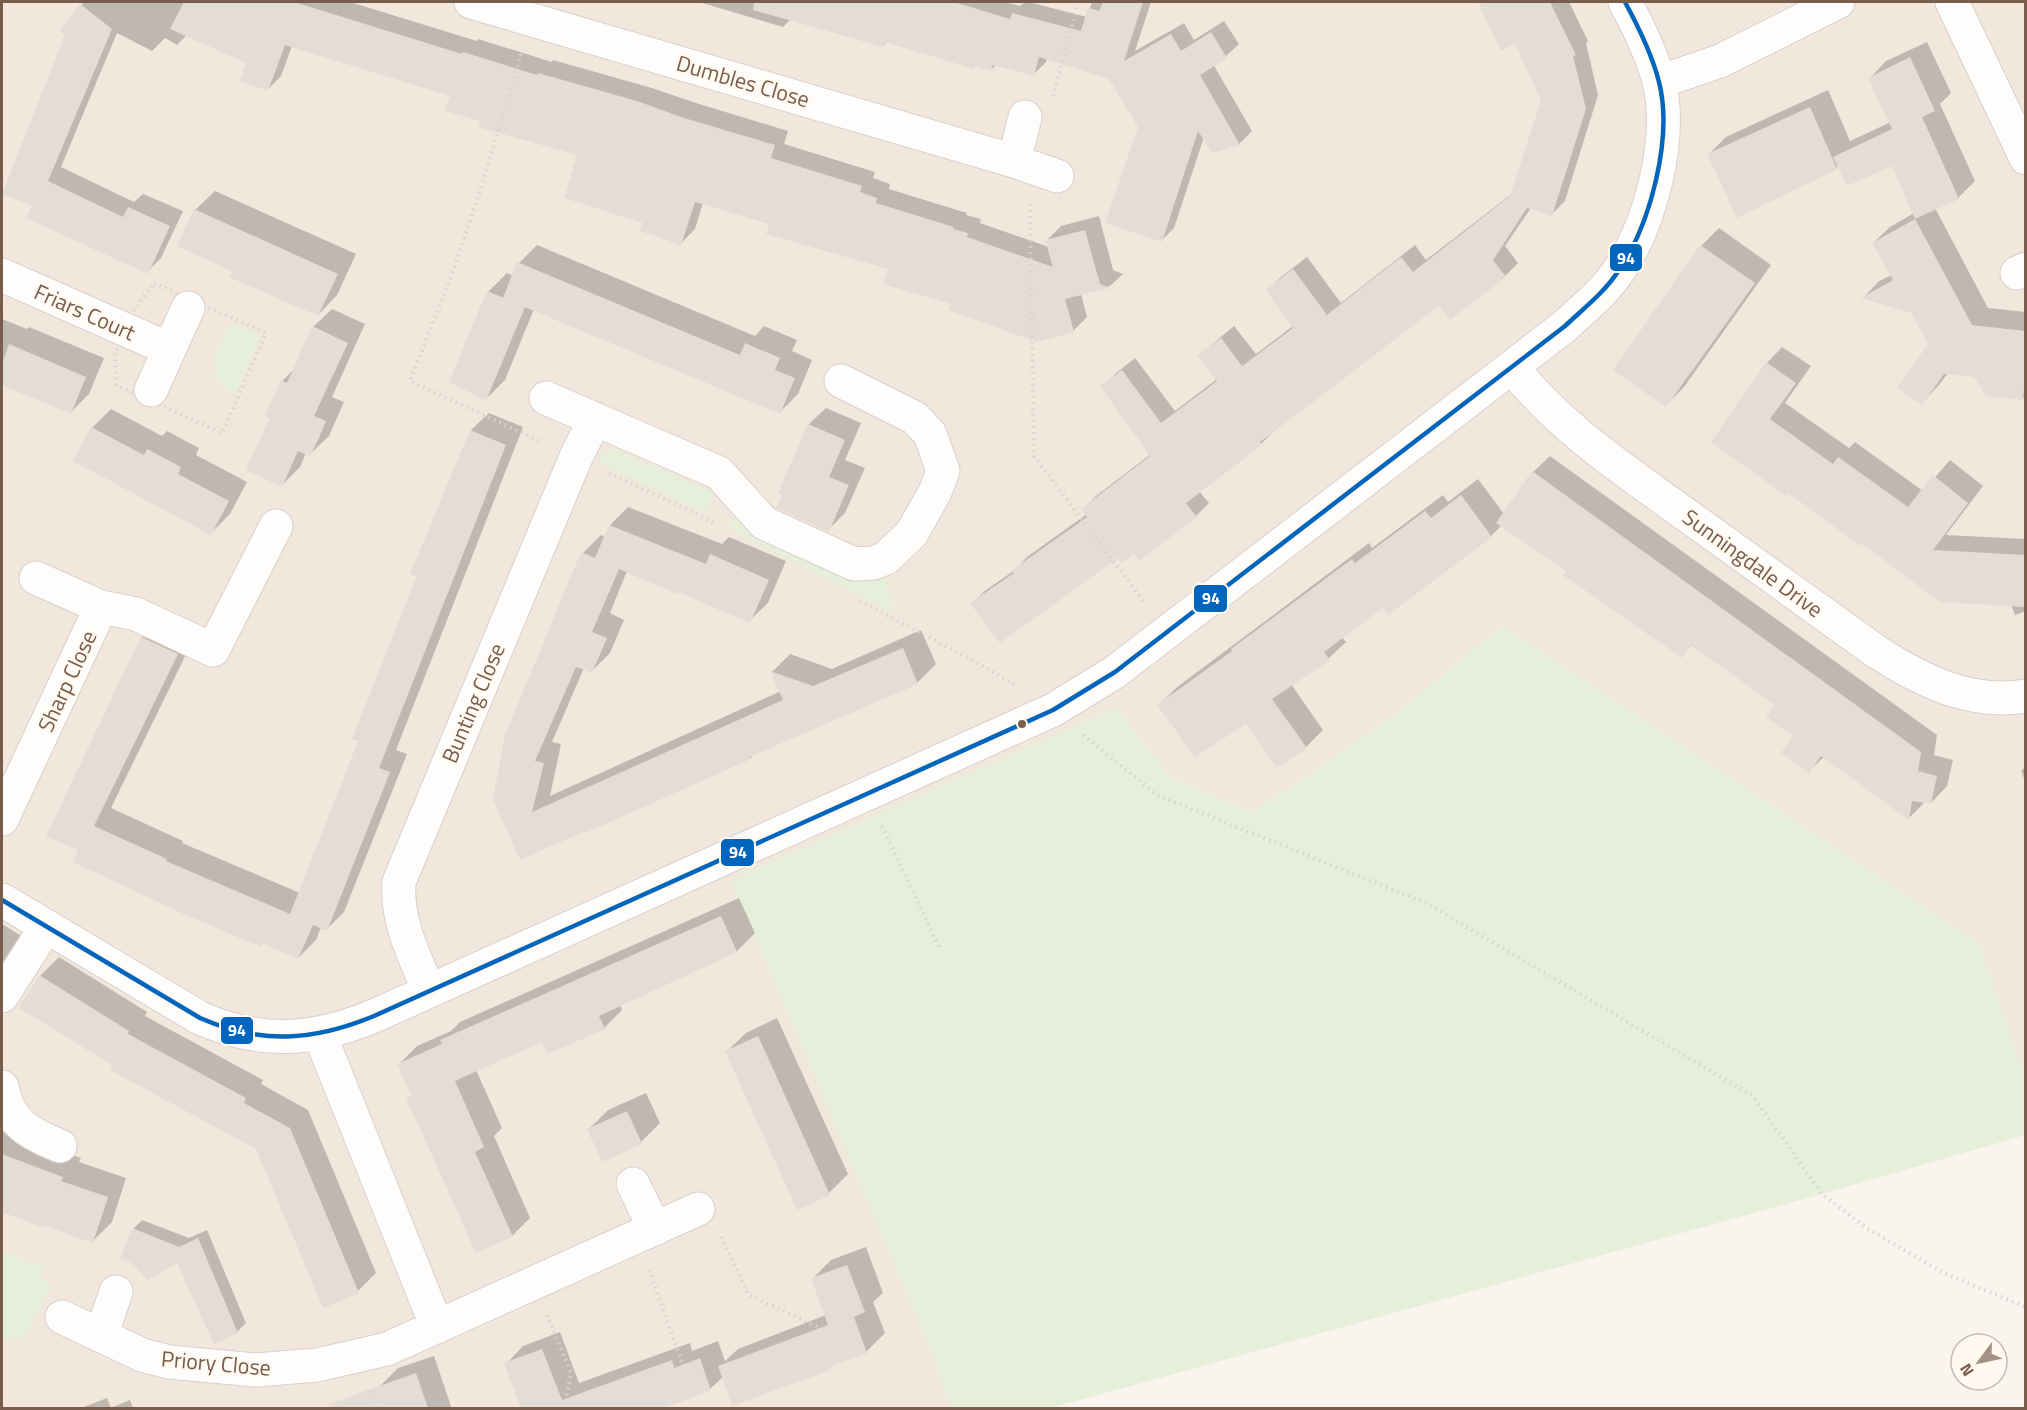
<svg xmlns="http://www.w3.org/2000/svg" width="2027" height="1410" viewBox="0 0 2027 1410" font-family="'Titillium Web',sans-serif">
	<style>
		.residential { fill: #f1e7dc }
		.green { fill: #e5efd9 }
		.shadow { fill: #0003 }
		.building { fill: #e5ddd5 }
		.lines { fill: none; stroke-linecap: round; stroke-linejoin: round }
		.minor-casing { stroke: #d8d1cc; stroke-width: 35 }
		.path { stroke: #dbd3cf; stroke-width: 4; stroke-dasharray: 1.5 4.5; stroke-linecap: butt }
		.minor { stroke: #fefdfc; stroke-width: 33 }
		.bus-1-casing { stroke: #fff9f0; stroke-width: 9 }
		.bus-1 { stroke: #0065bd; stroke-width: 4.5 }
		.bus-dot { fill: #785c4c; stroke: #fff9f0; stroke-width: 2 }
		.labels { text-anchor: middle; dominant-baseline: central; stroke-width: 4.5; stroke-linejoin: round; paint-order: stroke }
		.street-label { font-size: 22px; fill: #785c4c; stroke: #fff9f0 }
		.line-badge { stroke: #fff9f0; stroke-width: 2 }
		.badge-label { font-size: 16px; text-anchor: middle; font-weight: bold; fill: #fff }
	</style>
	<rect width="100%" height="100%" fill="#f9f4ee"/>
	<!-- residential -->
	<path class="residential" d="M2 2H2025V1081L1979 944 1502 626 1398 712 1305 778 1251 812 1171 778 1116 708 935 1360 951 1408H2Z"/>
	<!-- green -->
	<path class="green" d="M231 322 260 335 236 394C231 390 224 387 220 382 206 365 224 338 231 322Z
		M612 450 621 452 714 492 706 513 598 463 601 455Z
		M737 510 884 574 892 598V612L729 528Z
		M1502 626 1979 944 2025 1081V1135L1822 1194 1051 1408H951L935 1360 731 880 1116 708 1171 778 1251 812 1305 778 1398 712Z
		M2 1251 45 1267 40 1278 52 1285 23 1339 2 1338Z"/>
	<!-- shadow -->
	<path class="shadow" d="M84 2H350L477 41 478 39 552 62 553 60 652 88 696 103 788 131 784 144 875 172 873 178 890 184 889 189 967 213 966 215 981 219 980 223 1049 247 1047 240 1061 226 1099 216 1113 270 1123 274 1110 286 1081 294 1087 317 1073 331 953 303 889 268 771 223 703 203 695 229 681 243 645 222 579 154 481 120 451 95 292 46 281 76 267 90 248 63 187 35 177 45 165 38 152 51 117 33 61 167 134 202 143 194 183 211 161 258 147 272 34 205 67 34 62 30Z
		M699 2H1005L1020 6 1025 2H1028L1087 17 1092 2H1151L1135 51 1184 23 1194 40 1224 21 1239 44 1226 56 1213 64 1252 131 1239 144 1213 151 1204 137 1174 228 1162 240 1139 127 1110 77 1047 57 1046 62 1033 75 996 65 991 70 976 65 974 67 887 41 883 46 791 19 783 27Z
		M1480 2H1569L1588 41 1586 43 1598 95 1565 201 1552 214 1531 208 1505 246 1518 263 1505 276 1450 318 1439 304 1274 431 1261 444 1199 491 1209 503 1196 516 1134 551 972 603 986 590 1015 570 1027 557 1087 514 1083 509 1096 496 1151 454 1102 387 1115 374 1135 358 1175 411 1217 379 1199 355 1234 326 1256 354 1293 326 1268 290 1281 277 1307 257 1341 303 1415 245 1426 260 1513 193 1543 99 1516 42 1501 49Z
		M1927 42 1951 93 1940 104 1975 181 1958 198 1935 208 1988 308 2026 312V398L1987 395 1975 376 1948 373 1938 386 1922 403 1930 344 1912 311 1864 297 1879 281 1892 275 1873 243 1890 227 1914 213 1892 164 1839 165 1836 168 1708 155 1726 137 1828 90 1850 141 1891 122 1870 78 1886 61Z
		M215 191 356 254 337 295 318 315 234 270 195 210Z
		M1719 228 1771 265 1684 387 1666 405 1616 369 1701 246Z
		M537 245 755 336 764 326 797 340 792 351 812 360 798 394 780 412 534 309 505 380 486 399 488 292 507 273 513 276 519 263Z
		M332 309 365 324 332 397 344 402 329 436 310 454 306 453 300 467 282 485 272 417 282 381 294 369 313 327Z
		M2 319 27 329 29 327 104 358 89 394 71 412 2 383Z
		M1782 347 1811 366 1785 403 1849 448 1855 442 1923 491 1950 460 1983 486 1946 535 2026 539V611L2015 615 2011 605 1863 542 1713 442 1767 363Z
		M826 408 861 423 845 460 865 468 845 513 828 530 809 424Z
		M111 409 162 436 167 431 199 448 196 455 247 482 230 514 211 533 92 428Z
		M489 413 523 427 396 750 407 754 344 912 326 930 321 927 316 940 298 958 264 942 260 945 75 861 142 638 160 620 195 636 111 808 183 841 182 843 300 893 360 741 419 576 412 573 471 430Z
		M1550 456 1937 735 1934 755 1953 760 1947 786 1931 803 1925 802 1909 818 1824 757 1809 771 1795 735 1777 705 1693 644 1681 656 1568 571 1502 525 1491 536 1383 606 1342 637 1346 642 1329 658 1291 684 1323 730 1306 747 1277 766 1246 722 1159 705 1176 688 1369 543 1372 548 1443 495 1448 502 1478 479 1504 514 1533 472Z
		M628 507 722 544 729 537 786 561 768 603 749 621 678 591 627 571 610 613 624 620 610 653 591 672 584 668 552 742 561 744 550 796 781 691 772 672 790 654 832 669 921 630 936 664 918 682 755 753 750 758 584 832 494 799 583 553 601 535 605 537 610 525Z
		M2026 766V783L2021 771Z
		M739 898 755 933 737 951 620 1004 622 1010 604 1028 543 1040 476 1070 502 1128 494 1136 530 1218 512 1236 408 1098 412 1094 399 1064 417 1046 451 1031 460 1022Z
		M2 924 23 937 2 969Z
		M59 957 147 1012 145 1016 263 1080 261 1084 308 1110 376 1273 358 1291 257 1148 20 1006 40 976Z
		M777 1018 848 1174 829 1193 726 1052 746 1033Z
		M646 1093 660 1123 641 1142 589 1129 608 1110Z
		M6 1130 81 1158 79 1162 126 1178 112 1222 93 1241 45 1225 44 1226 2 1211V1134Z
		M142 1220 189 1238 207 1230 246 1323 237 1332 177 1261 133 1229Z
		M866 1247 883 1293 873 1302 885 1333 867 1351 834 1364 829 1368 723 1377 710 1389 659 1408H523L506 1364 523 1346 560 1332 579 1383 690 1343 692 1351 718 1341 725 1361 738 1349 826 1315 812 1279 831 1260Z
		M434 1356 451 1406 449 1408H387L379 1387 398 1368Z
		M107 1398 111 1408 130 1400 133 1408H81Z"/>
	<!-- building -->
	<path class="building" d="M184 2H294L462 54 463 52 537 75 538 73 637 101 681 117 775 145 771 158 862 186 860 192 877 198 876 203 954 227 953 229 968 233 967 237 1053 267 1045 240 1085 230 1100 284 1110 288 1065 299 1074 332 1036 342 949 310 951 304 883 284 888 269 766 234 769 224 695 202 681 245 640 231 643 223 564 198 577 155 478 127 480 121 445 111 450 96 285 45 268 91 240 81 246 63 170 29Z
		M754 2H954L1010 19 1012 13 1081 31 1088 8 1099 11 1103 2H1143L1124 61 1171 34 1181 51 1211 32 1227 58 1200 75 1240 145 1212 153 1198 131 1162 242 1105 223 1138 127 1109 79 1039 57 1034 76 993 65 991 71 975 66 974 69 885 42 883 47 753 10Z
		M1478 2H1550L1576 55 1573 56 1586 109 1552 216 1527 208 1493 260 1506 277 1450 320 1439 306 1260 442 1262 445 1186 503 1197 517 1139 561 1134 553 1122 563 1118 558 1000 643 970 603 1014 573 1012 570 1087 517 1081 509 1150 456 1100 386 1122 370 1161 423 1217 381 1197 355 1221 338 1242 366 1293 328 1266 290 1293 269 1327 315 1401 257 1413 272 1510 196 1541 100 1515 44 1501 51Z
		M80 4 112 29 48 181 123 217 128 207 170 226 148 274 26 218 32 206 2 194 65 35 59 31Z
		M1910 57 1935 111 1922 117 1959 199 1915 219 1972 325 2025 331V375L2023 400 1986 396 1974 377 1944 374 1922 405 1897 388 1928 344 1911 313 1861 298 1893 280 1872 243 1915 219 1892 166 1847 186 1833 157 1892 129 1868 78Z
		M1810 107 1837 169 1737 218 1707 154Z
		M194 209 338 274 318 316 229 277 232 271 177 246Z
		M1700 245 1755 283 1666 407 1613 370Z
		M517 262 740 355 745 343 780 358 775 370 795 378 780 414 503 298Z
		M487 291 525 307 486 401 449 382Z
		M312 326 348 343 314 416 326 421 319 438 310 456 298 451 282 487 246 470 270 418 265 416 273 397 281 380 287 383Z
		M9 344 86 377 71 414 2 385V364Z
		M1766 362 1796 383 1770 419 1833 464 1838 457 1908 507 1933 475 1968 503 1933 550 2025 555V607L1940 602 1862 544 1861 546 1788 493 1786 496 1711 442Z
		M808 424 845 440 829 477 849 485 829 532 776 508 782 495 778 493Z
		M91 427 144 455 147 449 181 467 178 474 229 501 211 535 73 461Z
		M470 430 506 445 379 768 390 772 346 883 327 931 313 925 298 959 262 943 261 947 188 916 73 862 78 850 46 836 141 637 178 654 94 826 167 859 166 861 290 914 358 741 352 739 417 576 410 574Z
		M1532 471 1921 752 1918 771 1937 776 1931 804 1912 801 1909 820 1821 756 1809 773 1781 753 1793 736 1766 717 1775 705 1691 645 1682 658 1563 575 1566 571 1496 523Z
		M1461 495 1492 537 1388 615 1383 608 1324 652 1330 660 1272 699 1307 748 1277 768 1246 724 1195 757 1157 705 1232 651 1231 649 1352 559 1355 563 1425 511 1431 518Z
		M609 525 706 564 710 554 769 580 750 623 678 592 677 594 619 569 592 632 607 638 592 673 576 667 535 761 544 763 532 812 783 700 770 671 813 686 903 648 918 684 749 757 751 759 583 834V832L522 859 521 862 493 799 505 735 581 552 595 558Z
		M721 916 737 952 599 1016 605 1029 548 1054 542 1042 455 1081 484 1147 475 1152 513 1237 476 1253 406 1098 411 1095 397 1064 442 1044 440 1040Z
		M39 975 129 1031 128 1034 246 1098 244 1103 290 1128 359 1293 323 1308 256 1149 110 1070 112 1065 19 1008Z
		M758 1036 830 1195 797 1210 725 1051Z
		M627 1111 642 1144 602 1162 587 1129Z
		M2 1154 63 1177 61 1181 108 1197 93 1243 45 1226 44 1228 2 1212Z
		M132 1228 179 1247 198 1238 238 1333 214 1344 177 1263 148 1280 133 1264 120 1259Z
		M847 1265 865 1312 854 1317 867 1353 829 1367 830 1370 732 1406 718 1366 828 1325 811 1278Z
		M542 1349 562 1400 672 1360 674 1368 700 1358 711 1391 664 1408H521L504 1363Z
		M416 1373 428 1408H329L328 1404Z"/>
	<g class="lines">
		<!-- minor casing -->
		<g class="minor-casing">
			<path id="minor" d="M471 2 1014 161 1057 176
				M1952 2 2026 158
				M1659 82 1720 61 1838 2
				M1014 161 1025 117
				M2017 273 2026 269
				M2 275 169 349
				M1512 367C1559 427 1623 469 1685 514 1749 560 1813 606 1877 652 1922 681 1970 705 2026 696
				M151 390 188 308
				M546 398 719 473 764 523 854 564 874 563 886 558 912 533 935 492 943 471 930 434 915 418 841 381
				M101 607 136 614 213 650 276 526
				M2 819 101 607 36 578
				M2 900 200 1018C261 1045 314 1041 374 1016L1053 710 1115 672 1565 326C1584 308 1605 292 1619 270 1651 223 1673 137 1659 82 1652 54 1638 26 1625 2
				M429 991C414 955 396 922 399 882L576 457 595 419
				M2 996 46 927
				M320 1035 437 1327
				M2 1087C9 1123 28 1133 60 1146
				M633 1184 655 1229
				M62 1317 142 1355 169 1362 256 1370 317 1365 387 1349 698 1209
				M101 1336 116 1292"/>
		</g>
		<!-- path -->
		<path class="path" d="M521 54 480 191 450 279 410 381 542 442
			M1053 96 1078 2
			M1030 204 1034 456 1145 603
			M154 283 266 333 222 433 116 385 115 355 134 310Z
			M609 473 697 514 713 523
			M860 601 963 655 1017 686
			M1083 735 1157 795 1426 903 1753 1096 1822 1194 1868 1229 1946 1274 2026 1307
			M882 826 940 949
			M721 1237 749 1295 820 1328
			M649 1270 683 1365
			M547 1315 571 1373 566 1398
			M371 1390 378 1408"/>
		<!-- minor -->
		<use href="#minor" class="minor"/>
		<!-- bus-1 casing -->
		<g class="bus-1-casing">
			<path id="bus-1" d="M2 900 200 1018C261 1045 314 1041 374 1016L1053 710 1115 672 1565 326C1584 308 1605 292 1619 270 1651 223 1673 137 1659 82 1652 54 1638 26 1625 2"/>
		</g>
		<!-- bus-1 -->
		<use href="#bus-1" class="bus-1"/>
	</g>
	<!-- markers -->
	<circle class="bus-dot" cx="1022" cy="724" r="5"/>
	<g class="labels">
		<!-- street labels -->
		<g class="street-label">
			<text transform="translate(743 81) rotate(16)">Dumbles Close</text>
			<text transform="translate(85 312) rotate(24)">Friars Court</text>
			<text transform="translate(1753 563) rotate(36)">Sunningdale Drive</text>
			<text transform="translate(67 681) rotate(-65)">Sharp Close</text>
			<text transform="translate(473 703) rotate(-67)">Bunting Close</text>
			<text transform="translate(216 1363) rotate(5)">Priory Close</text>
		</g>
	</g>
	<g class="line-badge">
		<rect x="1609" y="243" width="34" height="29" rx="6" fill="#0065bd"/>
		<rect x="1193" y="584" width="35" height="29" rx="6" fill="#0065bd"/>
		<rect x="720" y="838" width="35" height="29" rx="6" fill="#0065bd"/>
		<rect x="220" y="1016" width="34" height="29" rx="6" fill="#0065bd"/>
	</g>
	<g class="badge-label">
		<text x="1626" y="264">94</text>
		<text x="1211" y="604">94</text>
		<text x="738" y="858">94</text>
		<text x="237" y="1036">94</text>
	</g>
	<!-- border -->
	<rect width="2027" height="1410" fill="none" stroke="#785c4c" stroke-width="6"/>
	<!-- north arrow -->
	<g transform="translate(1979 1362) rotate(237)"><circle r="28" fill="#fff9f0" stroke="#c9baae" stroke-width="1.5"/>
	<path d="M0-4.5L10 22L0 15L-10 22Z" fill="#a59185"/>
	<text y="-9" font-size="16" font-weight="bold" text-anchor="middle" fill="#785c4c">N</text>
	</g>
</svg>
